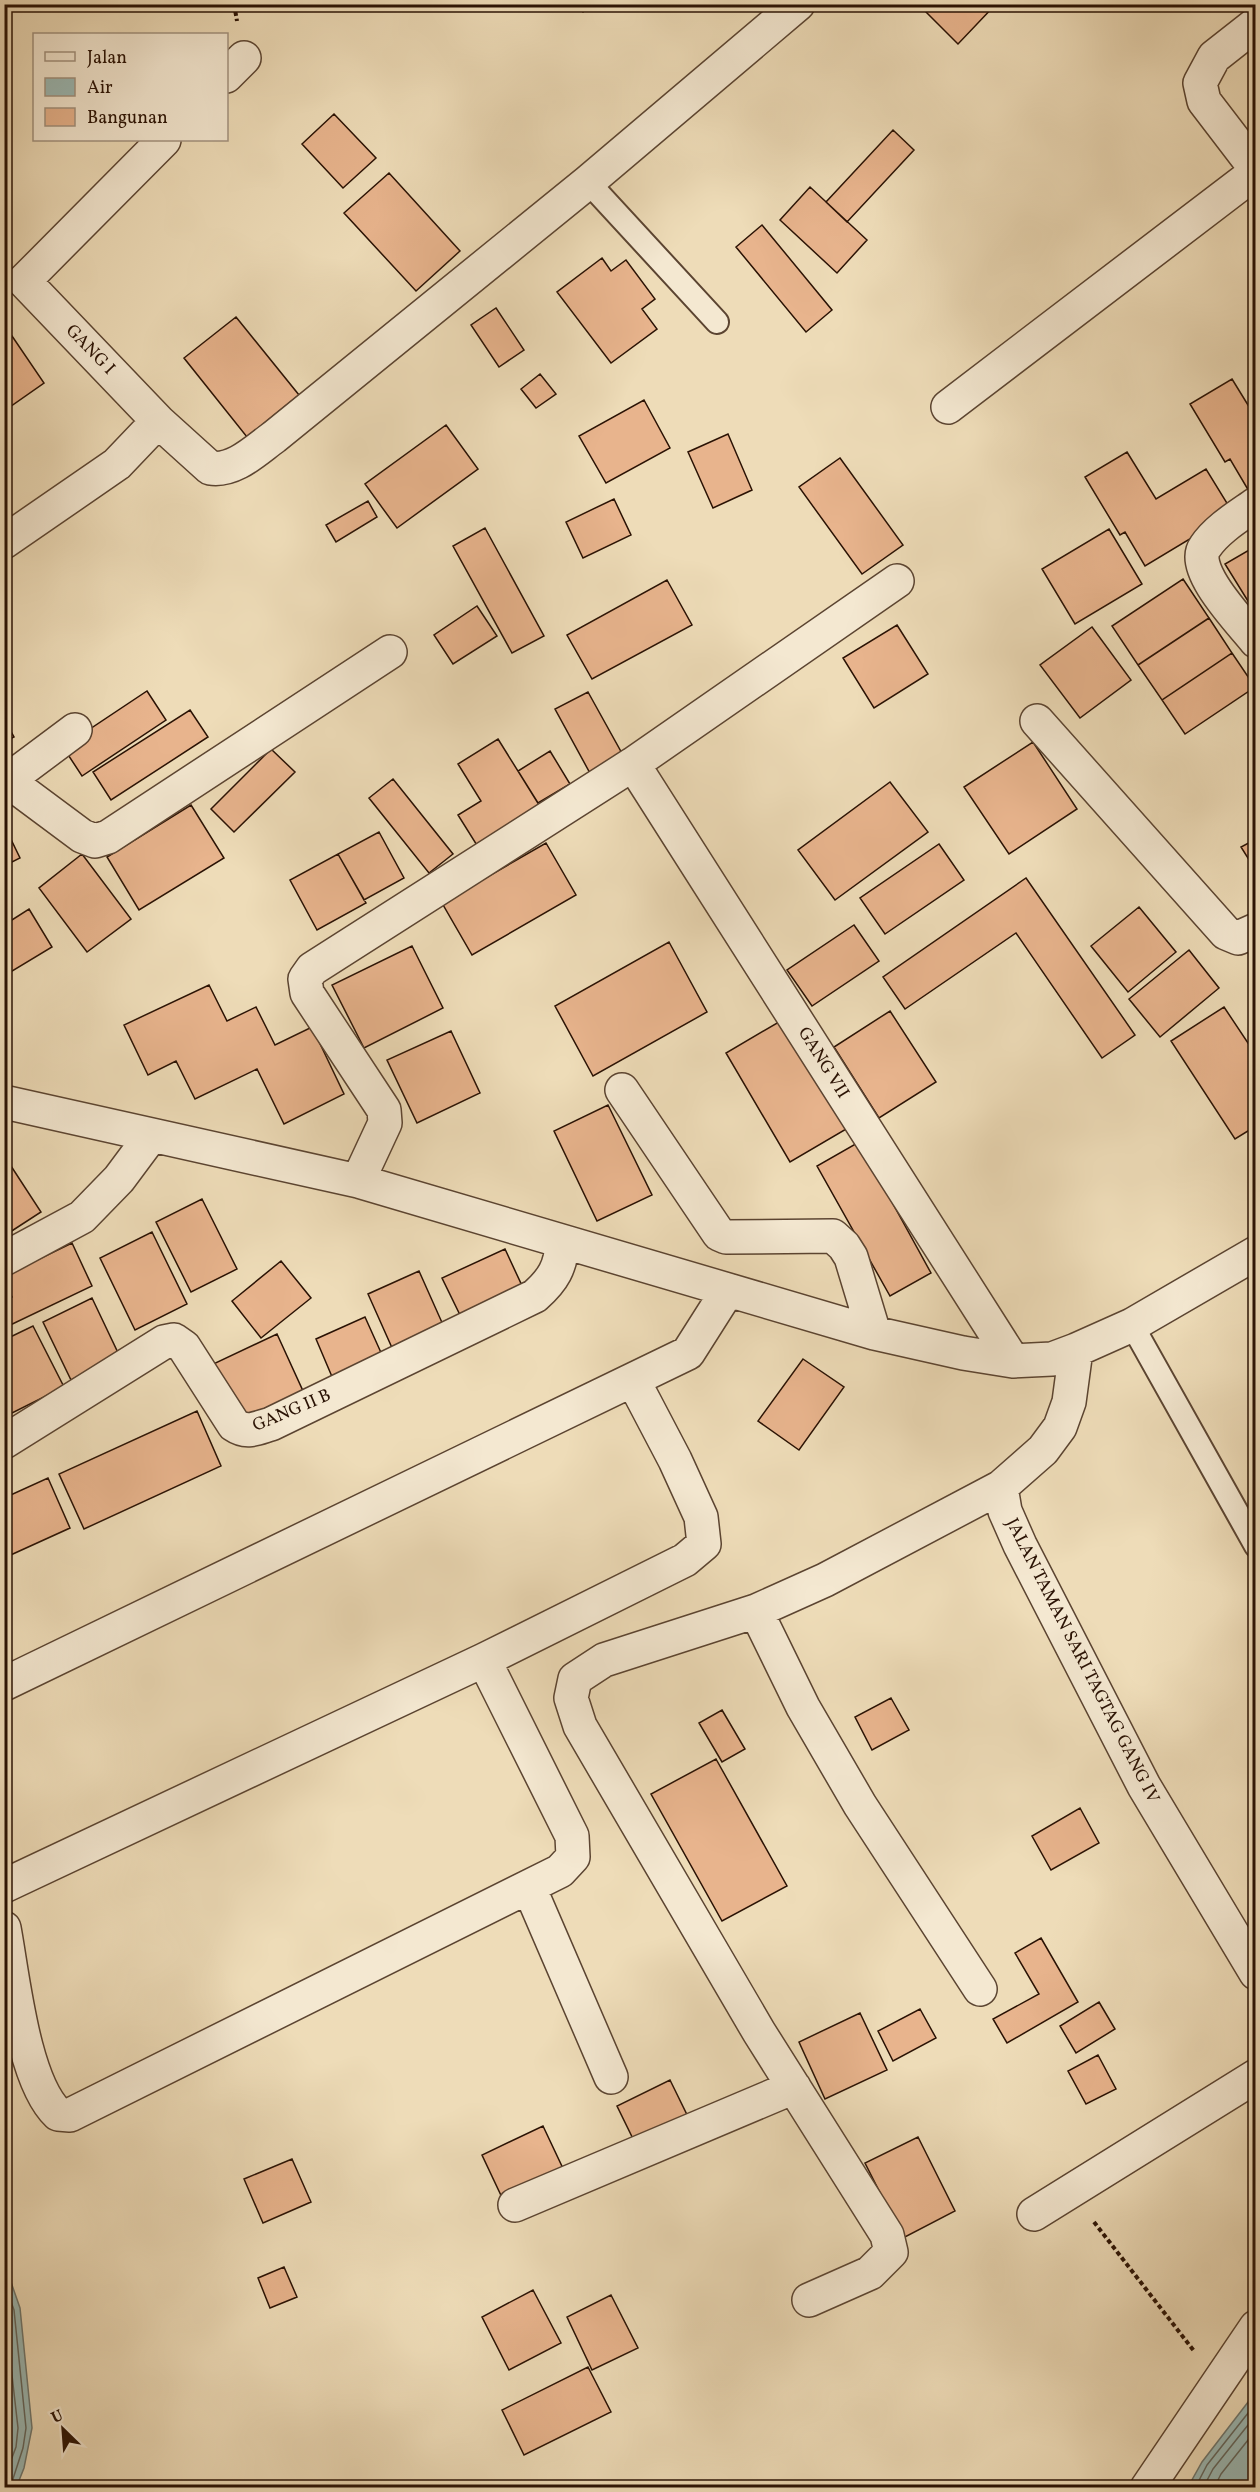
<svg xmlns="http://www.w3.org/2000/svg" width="1260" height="2492" viewBox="0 0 1260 2492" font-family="Vollkorn,serif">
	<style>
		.water { fill: #9bbab6; stroke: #6e776f; stroke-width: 1.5 }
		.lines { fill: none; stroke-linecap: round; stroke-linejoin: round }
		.shore { stroke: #62665d; stroke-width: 1.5 }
		.building { fill: #e8b48d; stroke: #2a1204; stroke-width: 1.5 }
		.lane-casing { stroke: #5b4431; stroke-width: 26 }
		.street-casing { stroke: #5b4431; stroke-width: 36 }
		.path { stroke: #2a1204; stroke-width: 4; stroke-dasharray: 4.5 3; stroke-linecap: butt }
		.lane { stroke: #f4e8d1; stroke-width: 22 }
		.street { stroke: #f4e8d1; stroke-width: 33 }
		.labels { text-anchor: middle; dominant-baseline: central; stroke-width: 6; stroke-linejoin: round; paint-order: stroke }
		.street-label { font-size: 18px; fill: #2a1204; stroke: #f4e8d1 }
	</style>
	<rect width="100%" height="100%" fill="#eedcb8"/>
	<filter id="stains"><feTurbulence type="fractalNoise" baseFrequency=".00333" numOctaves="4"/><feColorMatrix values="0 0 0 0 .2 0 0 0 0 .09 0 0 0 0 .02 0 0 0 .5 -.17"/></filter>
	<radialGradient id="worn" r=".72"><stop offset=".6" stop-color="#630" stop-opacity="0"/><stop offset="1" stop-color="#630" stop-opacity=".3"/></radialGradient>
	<!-- water -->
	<path class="water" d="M5 2265 20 2308 32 2428 24 2468 16 2488 5 2487Z
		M1255 2393V2487H1188L1202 2462Z"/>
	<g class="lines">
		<!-- shore -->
		<path class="shore" d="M4 2282 14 2310 26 2428 23 2448 10 2488
			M4 2305 18 2428 16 2447 4 2479
			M4 2379 9 2428 4 2455
			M1195 2488 1207 2465 1256 2403
			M1203 2488 1213 2469 1256 2415
			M1214 2488 1221 2474 1256 2430"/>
	</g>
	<!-- building -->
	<path class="building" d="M577 4H593L583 12Z
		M918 4H996L958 44Z
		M334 114 376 158 343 188 302 144Z
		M893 130 914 150 847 222 826 202Z
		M389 173 460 251 416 291 344 213Z
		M810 187 867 240 837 273 780 220Z
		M762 225 832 310 806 332 736 247Z
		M602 258 611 271 626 260 655 299 642 309 657 329 611 363 557 292Z
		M496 308 524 350 499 367 471 325Z
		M236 317 299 395 247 437 184 358Z
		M12 336 44 383 4 411V342Z
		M540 374 556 394 536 408 521 389Z
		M1232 379 1256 418V490L1250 493 1230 459 1225 462 1190 404Z
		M644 400 670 448 606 483 579 436Z
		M446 425 478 469 397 528 365 484Z
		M728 434 752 490 713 508 688 452Z
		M1127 452 1156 499 1206 469 1233 513 1145 566 1125 532 1120 535 1085 477Z
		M840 458 903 545 862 574 799 487Z
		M614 499 631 535 583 558 566 522Z
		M368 501 377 517 336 542 326 525Z
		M485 528 544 636 512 653 453 546Z
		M1109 529 1142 584 1075 624 1042 569Z
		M1256 546V614L1225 564Z
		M1183 579 1209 618 1138 665 1112 626Z
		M667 580 692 625 592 679 567 635Z
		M477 606 497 636 453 664 434 635Z
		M1209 618 1232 653 1162 700 1138 665Z
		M897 625 928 674 874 708 843 658Z
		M1092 627 1131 680 1080 718 1040 665Z
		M1232 653 1255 687 1185 734 1162 700Z
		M147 691 166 720 82 776 63 747Z
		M588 692 624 757 591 775 555 709Z
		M190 710 208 737 111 800 93 772Z
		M4 719 14 737 4 742Z
		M498 739 541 808 478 847 458 815 481 801 458 764Z
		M1033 742 1077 809 1009 854 964 787Z
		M271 749 295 772 234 832 211 809Z
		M550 751 570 784 538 803 518 771Z
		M393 779 453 854 429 873 369 798Z
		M890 782 928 832 835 900 798 850Z
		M191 805 224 858 139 910 107 857Z
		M4 825 20 858 4 866Z
		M379 832 404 878 364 900 338 854Z
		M1256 839V871L1241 847Z
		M546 843 576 895 472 955 442 903Z
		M939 844 964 880 885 934 860 898Z
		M82 854 131 919 87 952 39 888Z
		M338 854 366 903 317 930 290 880Z
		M1026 878 1135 1035 1102 1058 1016 933 905 1009 883 977Z
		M1139 907 1176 952 1128 992 1091 946Z
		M29 909 52 947 4 976V925Z
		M854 925 879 961 812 1006 787 970Z
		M669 942 707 1012 593 1076 555 1006Z
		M412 946 443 1008 364 1048 332 985Z
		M1189 950 1219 988 1160 1037 1129 999Z
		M209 985 227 1021 256 1007 275 1045 312 1027 344 1094 284 1124 257 1069 195 1099 176 1061 148 1075 124 1025Z
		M1224 1007 1256 1055V1126L1235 1139 1171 1041Z
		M890 1011 936 1082 879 1118 834 1047Z
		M784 1019 848 1128 790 1162 726 1053Z
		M451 1031 480 1093 417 1123 387 1060Z
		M608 1105 652 1195 597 1221 554 1131Z
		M859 1142 931 1273 890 1296 817 1166Z
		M11 1166 41 1212 4 1236V1170Z
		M202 1199 237 1269 191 1292 156 1222Z
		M152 1232 187 1304 135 1330 100 1258Z
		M72 1243 92 1286 4 1328V1301L12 1297 4 1282V1276Z
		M505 1249 524 1290 462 1319 442 1278Z
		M281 1261 311 1298 261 1338 232 1301Z
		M419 1271 444 1327 393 1350 368 1294Z
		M92 1298 120 1357 71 1380 43 1322Z
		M365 1317 383 1357 333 1379 316 1339Z
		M33 1326 64 1387 4 1417V1340Z
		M277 1334 303 1391 235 1422 209 1366Z
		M803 1359 844 1387 799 1450 758 1421Z
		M197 1411 221 1466 84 1529 59 1474Z
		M48 1478 70 1528 4 1558V1498Z
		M891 1698 909 1730 872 1750 855 1717Z
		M722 1710 745 1749 722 1762 699 1723Z
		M716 1759 787 1886 722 1921 651 1794Z
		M1080 1808 1099 1843 1051 1870 1032 1836Z
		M1041 1938 1078 2002 1007 2043 993 2019 1039 1994 1015 1953Z
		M1099 2002 1115 2029 1076 2053 1060 2026Z
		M920 2009 936 2038 893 2061 878 2031Z
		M860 2013 887 2070 825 2099 799 2042Z
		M1098 2055 1116 2089 1086 2104 1068 2071Z
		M670 2080 692 2125 639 2151 617 2106Z
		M543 2126 567 2177 506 2206 482 2155Z
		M918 2137 955 2211 903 2238 865 2163Z
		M292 2159 311 2202 263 2223 244 2179Z
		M284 2267 297 2297 270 2308 258 2278Z
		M533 2290 561 2343 509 2370 482 2317Z
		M611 2295 638 2348 592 2370 567 2317Z
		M588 2367 611 2412 524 2455 502 2410Z"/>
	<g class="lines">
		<!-- lane casing -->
		<g class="lane-casing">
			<path id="lane" d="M588 182 717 322
				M1132 1325 1256 1546"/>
		</g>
		<!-- street casing -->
		<g class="street-casing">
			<path id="street" d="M1256 24 1214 57 1200 83 1204 101 1256 169
				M226 76 244 58
				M948 407 1256 172
				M158 421 210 468C234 472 256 450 274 437L588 182 798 4
				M1256 504C1239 516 1217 529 1205 547 1189 569 1241 622 1256 641
				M4 542 117 464 158 421 24 281 164 140
				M1037 721 1226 933 1238 938 1256 930
				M633 764 1013 1361
				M8 781 82 836 95 841 108 837 390 652
				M4 783 75 730
				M622 1090 719 1234 726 1237 833 1236 844 1246 851 1257 874 1333
				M4 1102 358 1181 874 1333 963 1353 1013 1361 1052 1359 1076 1350 1132 1325 1256 1253
				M358 1181 385 1123 384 1110 307 993 305 979 312 969 633 764 897 581
				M4 1259 82 1217 119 1179 151 1136
				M4 1442 164 1342 174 1340 184 1347 234 1425C247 1434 257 1428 271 1424L535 1296C553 1280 561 1267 562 1243
				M1001 1487 1005 1511 1020 1545 1144 1786 1256 1973
				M756 1611 803 1707 860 1805 980 1989
				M4 1684 688 1353 728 1290
				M4 1886 484 1660 685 1560 704 1544 701 1517 675 1460 633 1380
				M529 1887 611 2077
				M4 1928C13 1976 23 2081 58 2114L70 2115 560 1871 573 1857 572 1836 484 1660
				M515 2205 794 2087
				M1034 2214 1256 2076
				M809 2300 870 2273 891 2252 887 2235 759 2032 580 1726 571 1698 575 1679 604 1660 756 1611 825 1580 1001 1487 1043 1450 1060 1427 1069 1402 1076 1350
				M1147 2488 1256 2327"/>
		</g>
		<!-- path -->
		<path class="path" d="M234 4 237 21
			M1094 2222 1194 2351"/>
		<!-- lane -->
		<use href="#lane" class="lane"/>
		<!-- street -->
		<use href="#street" class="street"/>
	</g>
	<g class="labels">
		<!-- street labels -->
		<g class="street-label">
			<text transform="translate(90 350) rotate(46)">GANG I</text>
			<text transform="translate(823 1063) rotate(58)">GANG VII</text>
			<text transform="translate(292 1411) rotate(-23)">GANG II B</text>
			<text transform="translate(1082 1661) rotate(63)">JALAN TAMAN SARI TAGTAG GANG IV</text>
		</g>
	</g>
	<!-- margin -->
	<rect width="1260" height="2492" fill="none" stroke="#eedcb8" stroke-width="24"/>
	<rect x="6" y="6" width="1248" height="2480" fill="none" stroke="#2a1204" stroke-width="3"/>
	<rect x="12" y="12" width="1236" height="2468" fill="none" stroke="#2a1204" stroke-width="1.5"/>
	<!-- legend -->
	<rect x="33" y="33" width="195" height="108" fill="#f4e8d1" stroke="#a3927f" stroke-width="1.5"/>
	<rect x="45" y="52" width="30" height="9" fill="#f4e8d1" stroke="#a3927f" stroke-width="1.5"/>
	<text x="87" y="63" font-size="18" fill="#2a1204">Jalan</text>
	<rect x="45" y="78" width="30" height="18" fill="#9bbab6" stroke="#a3927f" stroke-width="1.5"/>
	<text x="87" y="93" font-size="18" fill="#2a1204">Air</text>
	<rect x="45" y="108" width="30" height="18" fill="#e8b48d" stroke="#a3927f" stroke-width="1.5"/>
	<text x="87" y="123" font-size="18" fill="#2a1204">Bangunan</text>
	<!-- north arrow -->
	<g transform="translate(63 2429) rotate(335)" stroke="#f4e8d1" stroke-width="4.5" paint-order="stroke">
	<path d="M0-4.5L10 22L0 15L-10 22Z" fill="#2a1204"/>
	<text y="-9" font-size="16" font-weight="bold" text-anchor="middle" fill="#2a1204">U</text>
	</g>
	<rect width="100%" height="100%" filter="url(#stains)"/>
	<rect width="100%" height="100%" fill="url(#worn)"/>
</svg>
